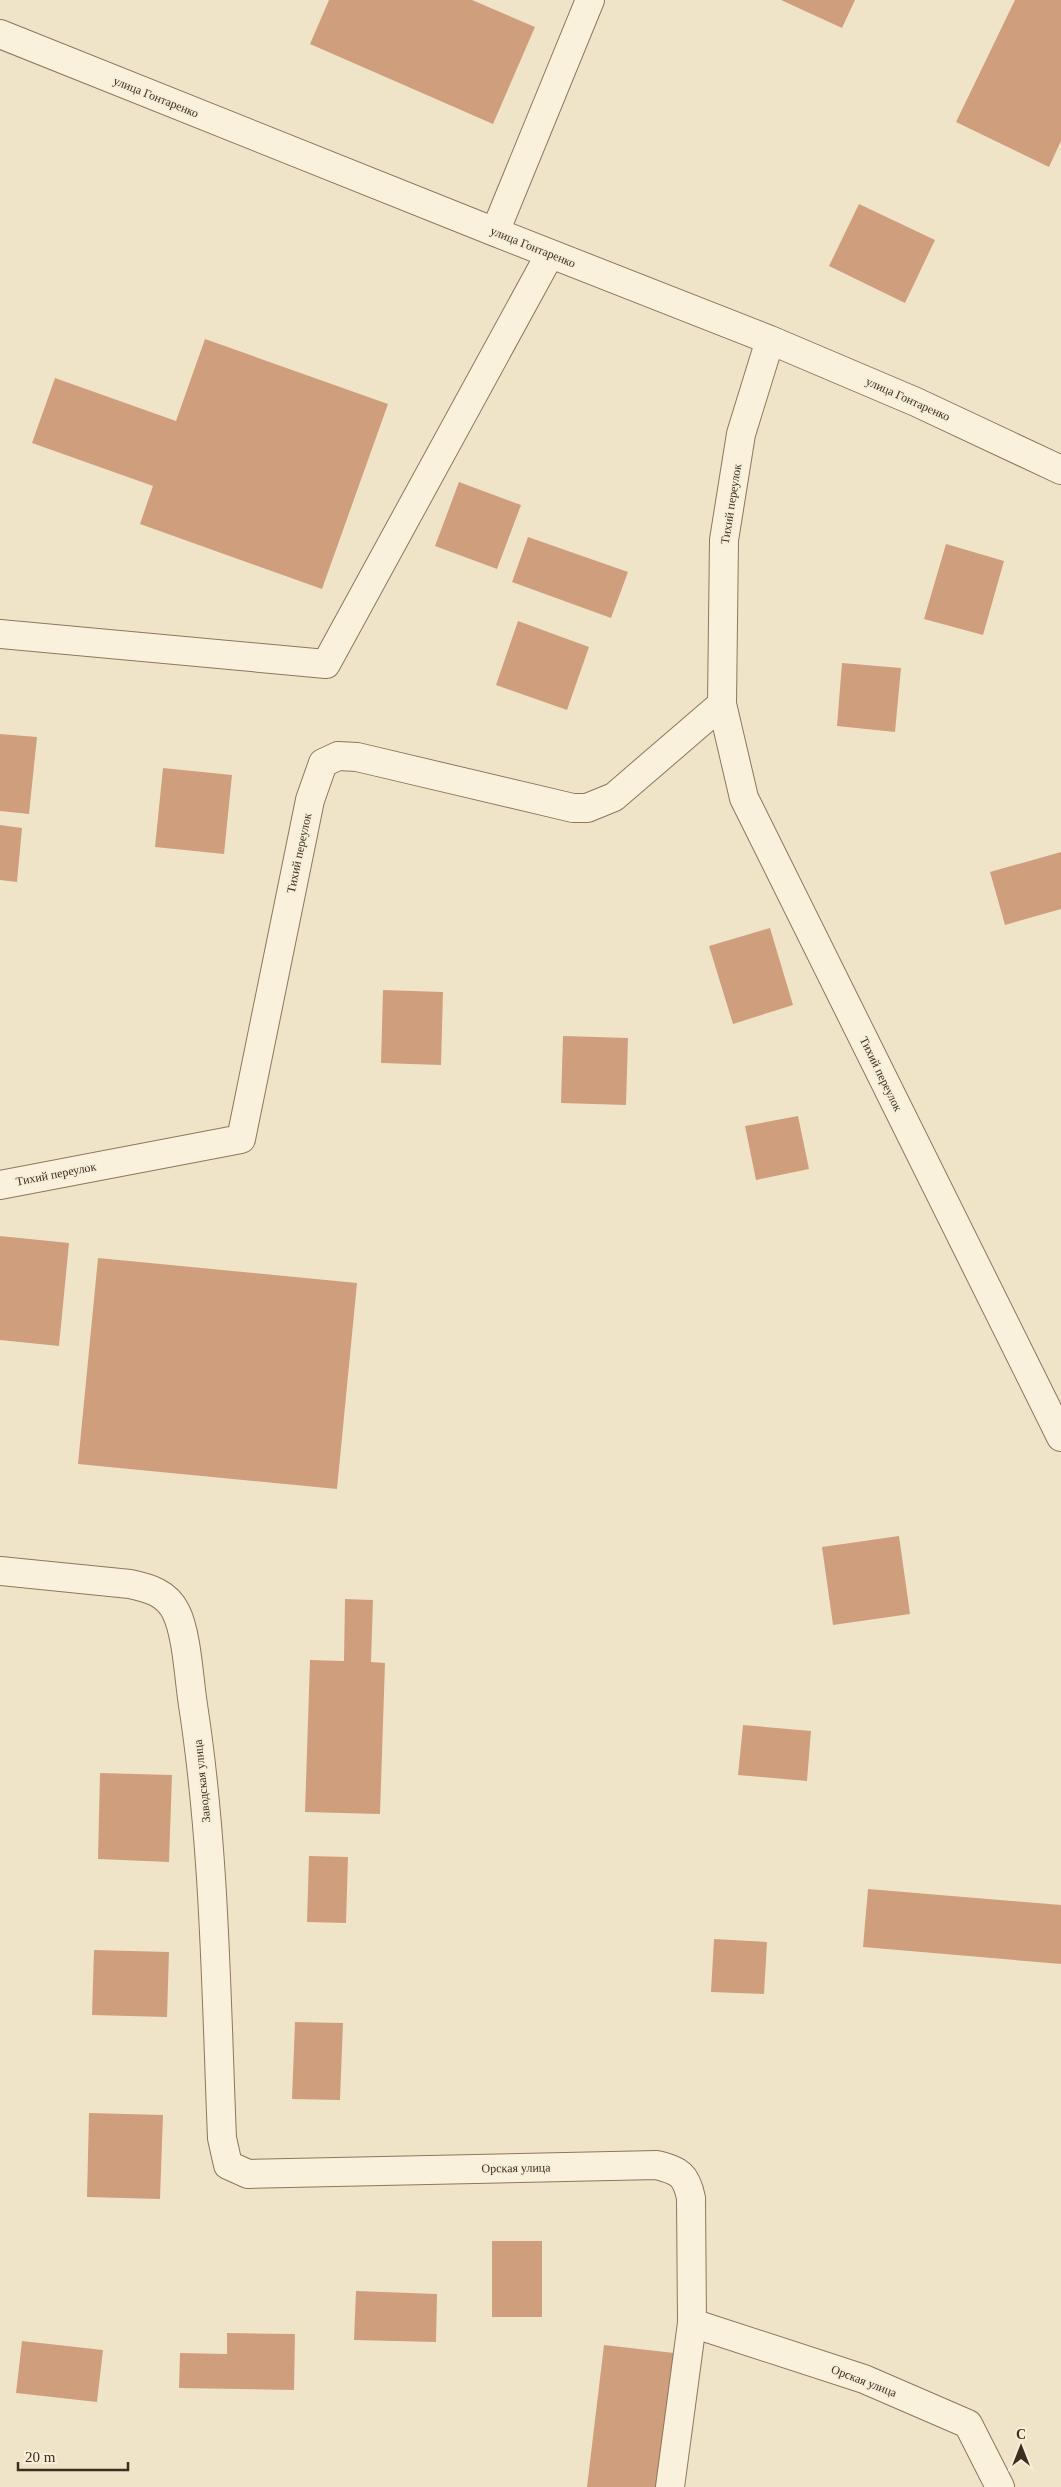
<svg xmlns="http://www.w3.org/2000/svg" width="1061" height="2487" viewBox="0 0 1061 2487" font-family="'Times New Roman',serif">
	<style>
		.building { fill: #cf9f7d }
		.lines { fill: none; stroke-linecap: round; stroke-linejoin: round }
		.minor-casing { stroke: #8d765c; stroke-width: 30 }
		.minor { stroke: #faf1dc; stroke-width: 28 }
		.labels { text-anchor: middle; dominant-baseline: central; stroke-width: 4; stroke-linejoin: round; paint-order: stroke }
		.street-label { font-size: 12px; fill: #3d2e20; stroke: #f7eed8 }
	</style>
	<rect width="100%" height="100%" fill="#f0e4c8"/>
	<!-- building -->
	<path class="building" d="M329 0H472L535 27 493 124 310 44Z
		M781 0H855L842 28Z
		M1015 0H1061V141L1049 167 956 122Z
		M859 204 935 240 905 303 829 266Z
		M205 339 388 404 322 589 140 524 153 486 32 443 55 378 176 421Z
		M459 482 521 505 497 569 435 546Z
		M528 537 628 572 611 618 512 582Z
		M946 544 1004 561 983 635 924 619Z
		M518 621 589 647 567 710 496 685Z
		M842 663 901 668 895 732 837 726Z
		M0 734 37 737 29 814 0 811Z
		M163 768 232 775 224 854 155 847Z
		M0 825 22 828 17 882 0 880Z
		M1061 852V909L1005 925 990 872Z
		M770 928 793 1005 733 1024 709 946Z
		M383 990 443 992 441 1065 381 1063Z
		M563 1036 628 1038 626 1105 561 1103Z
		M798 1116 809 1169 756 1180 745 1126Z
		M0 1236 69 1243 59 1346 0 1340Z
		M98 1258 357 1283 337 1489 78 1464Z
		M899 1536 910 1614 833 1625 822 1547Z
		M345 1599 373 1600 371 1662 385 1663 380 1814 305 1812 310 1660 344 1661Z
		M743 1725 811 1731 807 1781 738 1775Z
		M100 1773 172 1775 169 1862 98 1859Z
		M309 1856 348 1857 346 1923 307 1922Z
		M868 1889 1061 1905V1964L863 1947Z
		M714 1939 767 1942 764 1994 711 1992Z
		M94 1950 169 1952 167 2017 92 2015Z
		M295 2022 343 2023 340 2100 292 2099Z
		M89 2113 163 2115 160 2199 87 2197Z
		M492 2241H542V2317H492Z
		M356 2291 437 2294 436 2342 354 2340Z
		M227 2333 295 2334 294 2390 179 2388 180 2353 227 2354Z
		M22 2341 103 2350 97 2402 16 2393Z
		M604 2345 674 2353 659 2487H587Z"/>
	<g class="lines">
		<!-- minor casing -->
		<g class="minor-casing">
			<path id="minor" d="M0 34 495 232 770 340 916 402 1061 470
				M495 232 590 0
				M770 340 741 434 724 540 722 704 744 798 1061 1437
				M0 634 326 664 550 254
				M0 1185 241 1139 310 800 323 763 338 756 357 757 573 808H587L614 797 722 704
				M0 1571 130 1584C149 1588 167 1593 176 1612 187 1634 189 1680 193 1705 215 1848 216 1994 222 2138L228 2165 248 2174 657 2165C679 2171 686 2174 691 2198L692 2323 864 2379 968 2424 1000 2487
				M670 2487 692 2323"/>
		</g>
		<!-- minor -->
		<use href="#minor" class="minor"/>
	</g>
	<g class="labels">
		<!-- street labels -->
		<g class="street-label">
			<text transform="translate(156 97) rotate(22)">улица Гонтаренко</text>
			<text transform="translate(533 247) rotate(22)">улица Гонтаренко</text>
			<text transform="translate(908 399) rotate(24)">улица Гонтаренко</text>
			<text transform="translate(731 504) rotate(-81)">Тихий переулок</text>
			<text transform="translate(299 853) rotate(-78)">Тихий переулок</text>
			<text transform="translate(881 1074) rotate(64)">Тихий переулок</text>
			<text transform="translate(56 1174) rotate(-11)">Тихий переулок</text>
			<text transform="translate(202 1781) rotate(-96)">Заводская улица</text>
			<text transform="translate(516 2168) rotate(-1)">Орская улица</text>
			<text transform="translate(864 2381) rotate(21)">Орская улица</text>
		</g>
	</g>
	<!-- north arrow -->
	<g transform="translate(1021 2447)" stroke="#f7eed8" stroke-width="4" paint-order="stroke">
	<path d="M0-4L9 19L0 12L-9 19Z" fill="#3d2e20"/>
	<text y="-8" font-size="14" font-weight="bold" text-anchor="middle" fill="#3d2e20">С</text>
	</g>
	<!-- scale -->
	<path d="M18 2462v8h110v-8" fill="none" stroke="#3d2e20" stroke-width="2.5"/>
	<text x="25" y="2462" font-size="15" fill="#3d2e20" stroke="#f7eed8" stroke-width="4" paint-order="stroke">20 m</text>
</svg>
